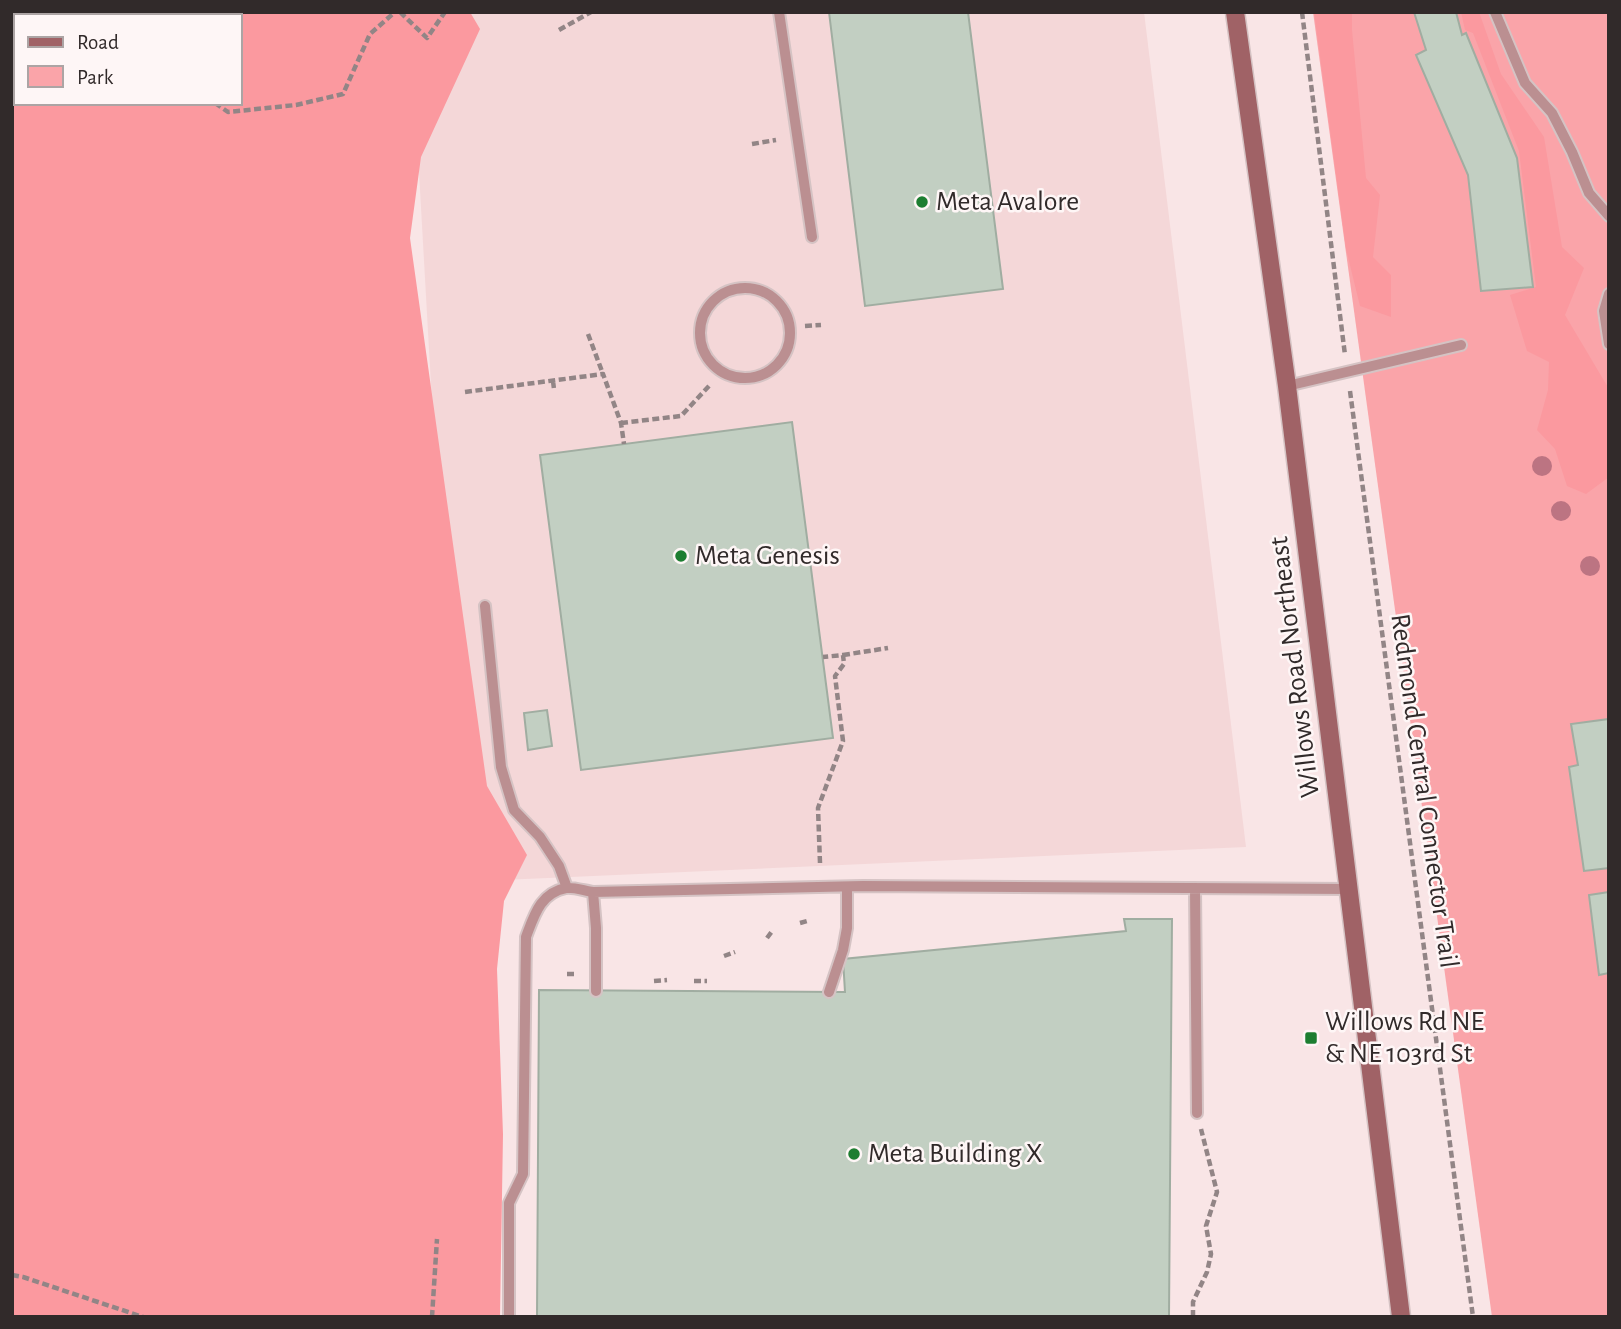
<svg xmlns="http://www.w3.org/2000/svg" width="1621" height="1329" viewBox="0 0 1621 1329" font-family="'Alegreya Sans',sans-serif">
	<style>
		.built { fill: #f4d7d8 }
		.green { fill: #faa4a9 }
		.forest { fill: #fb999f; fill-rule: evenodd }
		.building { fill: #c2cfc2; stroke: #a0ada1; stroke-width: 2 }
		.lines { fill: none; stroke-linecap: round; stroke-linejoin: round }
		.lane-casing { stroke: #d5c3c4; stroke-width: 14 }
		.secondary-casing { stroke: #d5c3c4; stroke-width: 21 }
		.path { stroke: #928586; stroke-width: 4.5; stroke-dasharray: 7 3.5; stroke-linecap: butt }
		.lane { stroke: #bb8f91; stroke-width: 10 }
		.secondary { stroke: #a06266; stroke-width: 18 }
		.tree { fill: #bc7482 }
		.poi-dot { fill: #1d7e31; stroke: #fef6f6; stroke-width: 2.5 }
		.labels { text-anchor: middle; dominant-baseline: central; stroke-width: 5; stroke-linejoin: round; paint-order: stroke }
		.poi-label { font-size: 28px; fill: #312a2a; stroke: #fef6f6; text-anchor: start }
		.street-label { font-size: 28px; fill: #312a2a; stroke: #fef6f6 }
	</style>
	<rect width="100%" height="100%" fill="#f9e5e6"/>
	<!-- built -->
	<path class="built" d="M410 12H1144L1246 847 459 882Z"/>
	<!-- green -->
	<path class="green" d="M1313 12H1609V1317H1492Z"/>
	<!-- forest -->
	<path class="forest" d="M12 12H470L480 29 421 157 410 238 487 786 527 855 504 901 497 969 503 1134 500 1317H12ZM16 16H240V103H16Z
		M1314 12H1352V30L1366 178 1380 195 1373 257 1391 275V317L1360 306 1346 249Z
		M1461 12H1479L1501 74 1544 137 1562 247 1584 268 1565 315 1609 389V477L1586 494 1567 486 1555 449 1537 430 1548 390 1549 362 1527 351 1510 295 1536 287 1519 151 1473 33 1465 30Z"/>
	<!-- building -->
	<path class="building" d="M829 12H968L1003 289 865 306Z
		M1414 12H1456L1462 35 1466 33 1517 158 1533 287 1481 291 1468 175 1416 55 1426 50Z
		M792 422 833 738 581 770 540 455Z
		M547 710 552 746 528 750 524 713Z
		M1609 719V868L1584 871 1569 767 1578 765 1571 724Z
		M1609 892V973L1599 975 1589 895Z
		M1124 919H1172L1169 1317H537L539 990 845 992 843 959 1126 931Z"/>
	<g class="lines">
		<!-- lane casing -->
		<g class="lane-casing">
			<path id="lane" d="M779 12 812 237
				M1495 12 1525 83 1552 113 1572 152 1589 193 1609 216
				M700 333a45 45 0 1 1 90 0a45 45 0 1 1-90 0Z
				M1609 294 1604 311 1609 344
				M1287 386 1461 345
				M485 606 501 767 514 810 540 837 559 866 567 888
				M1195 888 1197 1113
				M593 892 596 928V991
				M829 992 843 950 847 928V887
				M509 1317V1203L523 1174 526 937C534 916 540 893 566 888 574 887 585 891 593 892L863 886 1349 889"/>
		</g>
		<!-- secondary casing -->
		<g class="secondary-casing">
			<path id="secondary" d="M1235 12 1287 386 1401 1317"/>
		</g>
		<!-- path -->
		<path class="path" d="M400 12 427 38 445 12
			M1302 12 1345 355
			M559 30 591 12
			M12 59H16
			M215 103 228 112 296 105 343 94 370 34 395 12
			M752 144 776 140
			M805 326 821 325
			M588 334 603 374
			M553 381 554 389
			M1350 391 1473 1317
			M465 392 603 374 621 423 624 444
			M621 423 681 416 709 386
			M843 655 888 648
			M820 863 818 808 843 741 835 676 844 664 843 655 823 657
			M800 923 807 921
			M767 938 773 930
			M724 956 735 952
			M567 974H574
			M654 981 667 980
			M694 981H707
			M12 1275 23 1277 143 1317
			M432 1317 437 1239
			M1193 1317V1302L1207 1272 1211 1254 1206 1226 1217 1192 1201 1129"/>
		<!-- lane -->
		<use href="#lane" class="lane"/>
		<!-- secondary -->
		<use href="#secondary" class="secondary"/>
	</g>
	<!-- trees -->
	<g class="tree">
		<circle cx="1542" cy="466" r="10"/>
		<circle cx="1561" cy="511" r="10"/>
		<circle cx="1590" cy="566" r="10"/>
	</g>
	<!-- markers -->
	<g class="poi-dot">
		<circle cx="922" cy="202" r="7"/>
		<circle cx="681" cy="556" r="7"/>
		<rect x="1304" y="1031" width="14" height="14" rx="3.5"/>
		<circle cx="854" cy="1154" r="7"/>
	</g>
	<g class="labels">
		<!-- poi labels -->
		<g class="poi-label">
			<text x="936" y="202">Meta Avalore</text>
			<text x="695" y="556">Meta Genesis</text>
			<text x="1325" y="1022">Willows Rd NE<tspan x="1325" dy="32">&amp; NE 103rd St</tspan></text>
			<text x="868" y="1154">Meta Building X</text>
		</g>
		<!-- street labels -->
		<g class="street-label">
			<text transform="translate(1295 667) rotate(-97)">Willows Road Northeast</text>
			<text transform="translate(1424 791) rotate(82)">Redmond Central Connector Trail</text>
		</g>
	</g>
	<!-- border -->
	<rect width="1621" height="1329" fill="none" stroke="#312a2a" stroke-width="28"/>
	<!-- legend -->
	<rect x="14" y="14" width="228" height="91" fill="#fef6f6" stroke="#aca4a4" stroke-width="2"/>
	<rect x="28" y="37" width="35" height="10" fill="#a06266" stroke="#aca4a4" stroke-width="2"/>
	<text x="77" y="49" font-size="21" fill="#312a2a">Road</text>
	<rect x="28" y="66" width="35" height="21" fill="#faa4a9" stroke="#aca4a4" stroke-width="2"/>
	<text x="77" y="84" font-size="21" fill="#312a2a">Park</text>
</svg>
